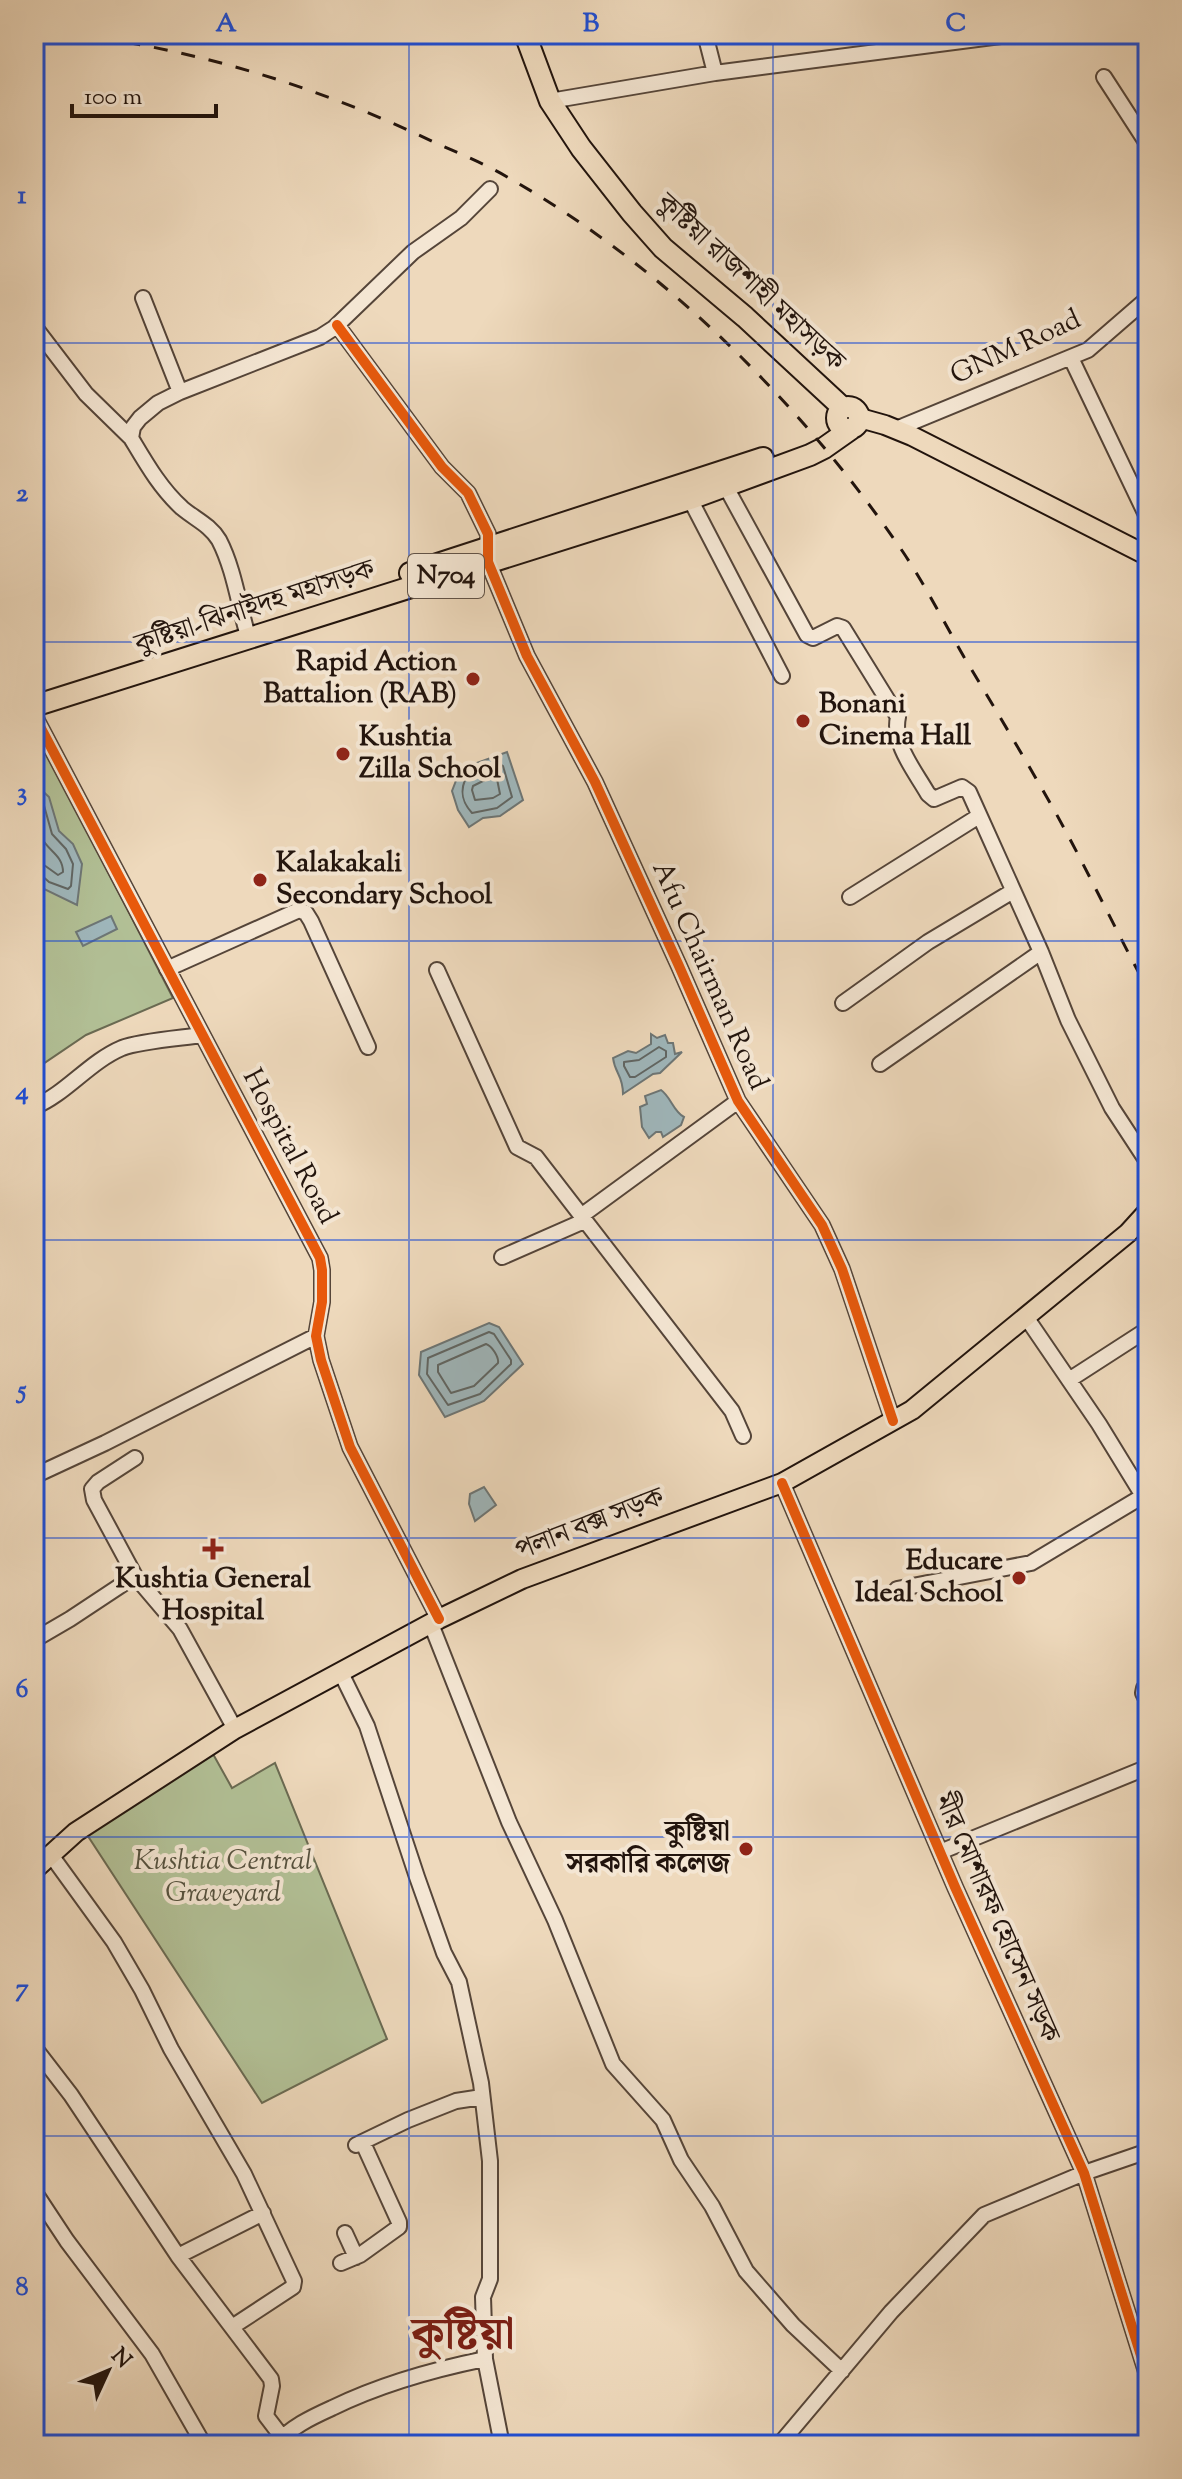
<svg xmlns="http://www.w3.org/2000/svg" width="1182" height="2479" viewBox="0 0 1182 2479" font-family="'Sorts Mill Goudy','Noto Serif Bengali',serif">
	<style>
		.green { fill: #b2c096; stroke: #6a6a52; stroke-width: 2 }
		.water { fill: #9fb7bc; stroke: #6d7676; stroke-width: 2 }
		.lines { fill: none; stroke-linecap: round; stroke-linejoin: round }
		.shore { stroke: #606664; stroke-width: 2 }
		.minor-casing { stroke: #554539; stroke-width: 18 }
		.major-casing { stroke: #22140d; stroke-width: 22 }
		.highway-casing { stroke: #22140d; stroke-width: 24 }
		.minor { stroke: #f4e6d3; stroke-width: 14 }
		.major { stroke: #eed9bc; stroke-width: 18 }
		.highway { stroke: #eed9bc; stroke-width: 20 }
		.rail { stroke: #22140d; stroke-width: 3; stroke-dasharray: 14 14; stroke-linecap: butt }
		.cycleway-casing { stroke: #f4e6d3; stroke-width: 15 }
		.cycleway { stroke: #e8590c; stroke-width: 10 }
		.grid { fill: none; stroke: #1d4ed8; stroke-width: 2; stroke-opacity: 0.55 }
		.poi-dot { fill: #8f2418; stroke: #f4e6d3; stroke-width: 3 }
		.labels { text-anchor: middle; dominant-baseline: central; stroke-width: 8; stroke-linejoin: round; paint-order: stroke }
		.shield { fill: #f4e6d3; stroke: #615348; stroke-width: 2 }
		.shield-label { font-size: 26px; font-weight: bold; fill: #22140d }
		.street-label { font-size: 28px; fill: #22140d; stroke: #f4e6d3 }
		.poi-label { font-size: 28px; font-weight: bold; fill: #22140d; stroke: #f4e6d3; text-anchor: end }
		.park-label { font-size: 28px; font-style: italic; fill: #54503d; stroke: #f4e6d3 }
		.town-label { font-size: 44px; font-weight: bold; fill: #7a1f14; stroke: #f4e6d3 }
		.neatline { fill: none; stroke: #1d4ed8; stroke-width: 3 }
		.grid-label { font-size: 26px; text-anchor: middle; font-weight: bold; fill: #1d4ed8 }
	</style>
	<rect width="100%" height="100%" fill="#eed9bc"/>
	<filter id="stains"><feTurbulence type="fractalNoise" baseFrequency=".0025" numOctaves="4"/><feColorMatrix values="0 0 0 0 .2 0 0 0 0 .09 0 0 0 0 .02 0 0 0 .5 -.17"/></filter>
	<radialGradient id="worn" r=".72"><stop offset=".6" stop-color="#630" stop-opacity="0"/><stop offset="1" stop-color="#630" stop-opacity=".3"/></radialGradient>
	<!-- green -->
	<path class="green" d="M34 728 173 998 86 1035 34 1070Z
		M213 1754 232 1788 275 1763 387 2039 262 2103 84 1830Z"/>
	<!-- water -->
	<path class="water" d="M507 752 523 800 500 816 483 818 469 827 458 810 452 791 459 773 477 763Z
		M36 785 49 797 59 831 73 844 82 864 77 905 44 889 34 877V787Z
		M111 916 117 929 83 946 76 932Z
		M651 1034 657 1038 665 1035 668 1043H673L675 1054 682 1052 660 1073 653 1074 623 1094C623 1075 615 1074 613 1058L628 1051 636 1053 651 1044Z
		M661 1090C671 1097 673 1111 684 1117L681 1125 663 1137 661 1132H656L649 1138 642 1127 640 1107 647 1104 645 1096Z
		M489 1323 499 1327 523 1364 484 1401 445 1417 419 1375 421 1352Z
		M484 1487 496 1505 475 1521 469 1504 470 1494Z"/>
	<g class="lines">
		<!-- shore -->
		<path class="shore" d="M500 764 503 766 512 797 497 808 472 813C462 802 460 792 465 780L481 770Z
			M493 776 497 779 500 794 493 798 475 800 472 790 473 786Z
			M34 794 43 802 52 834 66 849 73 864 71 886 68 889 49 882 40 874 34 873
			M34 808C37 818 38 831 43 840 50 852 63 856 63 872L58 875 44 865 34 863
			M659 1047 666 1051V1057L635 1077H630L624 1066V1062L639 1060Z
			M489 1332 494 1334 511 1360V1364L480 1394 448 1405 427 1374 428 1358Z
			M486 1344C492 1346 499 1357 498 1363L474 1386 451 1393 438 1372V1365Z"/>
		<!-- minor casing -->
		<g class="minor-casing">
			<path id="minor" d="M705 34 715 73
				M1104 77 1148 145
				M550 101 715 73 1016 34
				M143 298 180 392
				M337 325 442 467 468 493 488 534V562L527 656 595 782 679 966 738 1101 822 1225 842 1269 893 1421
				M34 326 86 394 131 438
				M1071 358 1148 519
				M896 429 1088 350 1148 298
				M726 487 807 635 813 638 837 626 843 628 898 717C892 744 915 771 928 794L934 799 962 787 969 792 1041 952 1068 1020 1112 1108 1148 1163
				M690 499 782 676
				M246 629C238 600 233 567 219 540 210 525 195 519 182 508 160 488 146 463 131 438L133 427 140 418 158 403 180 392 320 337 334 328 413 252 461 218 490 189
				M34 715 320 1258 322 1270V1302L316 1336 321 1360 350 1447 439 1619
				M850 897 979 816
				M167 969 299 910 306 913 311 921 368 1047
				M437 970 517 1147 536 1157 732 1411 743 1436
				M843 1003 928 942 1013 891
				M880 1064 1041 952
				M34 1107C67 1093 89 1062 122 1048 140 1041 182 1038 202 1035
				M581 1216 738 1101
				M502 1257 584 1221
				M1026 1317 1099 1424 1148 1504
				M1069 1380 1148 1329
				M34 1476 105 1443 316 1336
				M782 1483 955 1887 1084 2173 1148 2378
				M135 1576 180 1629 235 1729
				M897 1589 1031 1563 1148 1493
				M431 1624 509 1822 555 1920 613 2064 663 2120 681 2160 712 2206 746 2271 793 2325 842 2371
				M34 1640 70 1619 135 1576 94 1500 92 1489 98 1482 135 1458
				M341 1673 367 1726 417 1877 444 1953 459 1982 481 2083 490 2161V2279L483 2297 485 2359 502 2445
				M1148 1683 1144 1688 1143 1693 1148 1703
				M940 1852 1148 1767
				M51 1855 114 1942 142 1990 171 2049 244 2174 294 2281 293 2287 232 2327
				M34 2047 71 2095 178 2256 271 2379 272 2386 266 2416 282 2437
				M356 2145 408 2120 456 2101 482 2097
				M34 2191 67 2241 152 2354 204 2445
				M345 2233 356 2257
				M178 2256 263 2213
				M341 2263 360 2255 399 2227V2222L363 2143
				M275 2445C291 2427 310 2418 332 2408 381 2384 431 2370 485 2359
				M779 2445 891 2312 984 2215 1084 2173 1148 2151"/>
		</g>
		<!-- major casing -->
		<g class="major-casing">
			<path id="major" d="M860 418 885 425 912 436 1148 556
				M34 1870 76 1832 235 1729 439 1619 522 1579 782 1483 912 1410 1128 1233 1148 1211"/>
		</g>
		<!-- highway casing -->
		<g class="highway-casing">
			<path id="highway" d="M525 34 550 101 581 148 632 213 663 248 745 317 843 408
				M837 418a11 11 0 1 1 22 0a11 11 0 1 1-22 0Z
				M410 573 763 458
				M34 706 690 499 810 455 824 448 851 429"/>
		</g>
		<!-- minor -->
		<use href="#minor" class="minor"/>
		<!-- major -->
		<use href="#major" class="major"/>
		<!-- highway -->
		<use href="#highway" class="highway"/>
		<!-- rail -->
		<path class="rail" d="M71 34C201 50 322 88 440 145 463 155 487 165 509 178 665 267 802 404 903 552 925 585 944 622 964 657 994 707 1024 757 1053 808 1086 867 1115 929 1148 990"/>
		<!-- cycleway casing -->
		<g class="cycleway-casing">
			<path id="cycleway" d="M337 325 442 467 468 493 488 534V562L527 656 595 782 679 966 738 1101 822 1225 842 1269 893 1421
				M34 715 320 1258 322 1270V1302L316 1336 321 1360 350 1447 439 1619
				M782 1483 955 1887 1084 2173 1148 2378"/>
		</g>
		<!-- cycleway -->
		<use href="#cycleway" class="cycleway"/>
	</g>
	<!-- grid -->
	<path class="grid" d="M409 34V2445M773 34V2445M34 343H1148M34 642H1148M34 941H1148M34 1240H1148M34 1538H1148M34 1837H1148M34 2136H1148"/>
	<!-- markers -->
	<g class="poi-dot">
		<circle cx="473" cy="679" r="8"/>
		<circle cx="803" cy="721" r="8"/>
		<circle cx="343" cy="754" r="8"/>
		<circle cx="260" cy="880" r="8"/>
		<path d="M209 1537h8v8h8v8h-8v8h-8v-8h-8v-8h8z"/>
		<circle cx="1019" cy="1578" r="8"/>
		<circle cx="746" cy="1849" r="8"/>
	</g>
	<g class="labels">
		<!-- shield labels -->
		<rect class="shield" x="408" y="554" width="76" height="44" rx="6"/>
		<g class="shield-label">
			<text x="446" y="576">N704</text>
		</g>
		<!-- street labels -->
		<g class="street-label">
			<text transform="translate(750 283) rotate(43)">কুষ্টিয়া রাজশাহী মহাসড়ক</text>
			<text transform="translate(1016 348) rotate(-25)">GNM Road</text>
			<text transform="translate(255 608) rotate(-18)">কুষ্টিয়া-ঝিনাইদহ মহাসড়ক</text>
			<text transform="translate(709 976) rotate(66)">Afu Chairman Road</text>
			<text transform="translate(289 1147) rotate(62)">Hospital Road</text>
			<text transform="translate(590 1525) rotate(-21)">পলান বক্স সড়ক</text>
			<text transform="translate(996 1918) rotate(66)">মীর মোশারফ হোসেন সড়ক</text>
		</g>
		<!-- poi labels -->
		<g class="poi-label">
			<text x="457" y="663">Rapid Action<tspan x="457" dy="32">Battalion (RAB)</tspan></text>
			<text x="819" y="705" text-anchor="start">Bonani<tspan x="819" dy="32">Cinema Hall</tspan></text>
			<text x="359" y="738" text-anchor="start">Kushtia<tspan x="359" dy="32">Zilla School</tspan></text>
			<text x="276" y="864" text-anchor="start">Kalakakali<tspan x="276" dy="32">Secondary School</tspan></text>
			<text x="1003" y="1562">Educare<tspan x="1003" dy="32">Ideal School</tspan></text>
			<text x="213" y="1580" text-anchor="middle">Kushtia General<tspan x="213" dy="32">Hospital</tspan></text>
			<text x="730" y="1833">কুষ্টিয়া<tspan x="730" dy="32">সরকারি কলেজ</tspan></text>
		</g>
		<!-- park labels -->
		<g class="park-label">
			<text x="223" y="1862">Kushtia Central<tspan x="223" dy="32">Graveyard</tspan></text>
		</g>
		<!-- town labels -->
		<g class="town-label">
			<text x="463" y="2337">কুষ্টিয়া</text>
		</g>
	</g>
	<!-- margin -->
	<rect width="1182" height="2479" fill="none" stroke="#eed9bc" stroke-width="88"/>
	<!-- north arrow -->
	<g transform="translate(108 2371) rotate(46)" stroke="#f4e6d3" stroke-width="6" paint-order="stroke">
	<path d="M0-6L14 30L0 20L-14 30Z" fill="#22140d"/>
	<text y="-12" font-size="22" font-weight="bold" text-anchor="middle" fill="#22140d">N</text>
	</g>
	<!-- scale -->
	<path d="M72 104v12h144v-12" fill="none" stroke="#22140d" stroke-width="4"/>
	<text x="84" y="104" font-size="24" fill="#22140d" stroke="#f4e6d3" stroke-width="6" paint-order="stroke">100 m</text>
	<rect x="44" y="44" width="1094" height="2391" class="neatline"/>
	<g class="grid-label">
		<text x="226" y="31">A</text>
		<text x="591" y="31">B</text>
		<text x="956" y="31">C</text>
		<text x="22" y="203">1</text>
		<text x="22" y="501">2</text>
		<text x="22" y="800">3</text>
		<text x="22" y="1099">4</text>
		<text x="22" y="1398">5</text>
		<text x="22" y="1697">6</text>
		<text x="22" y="1996">7</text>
		<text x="22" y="2295">8</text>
	</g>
	<rect width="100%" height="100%" filter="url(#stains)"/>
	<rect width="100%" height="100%" fill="url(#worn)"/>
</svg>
